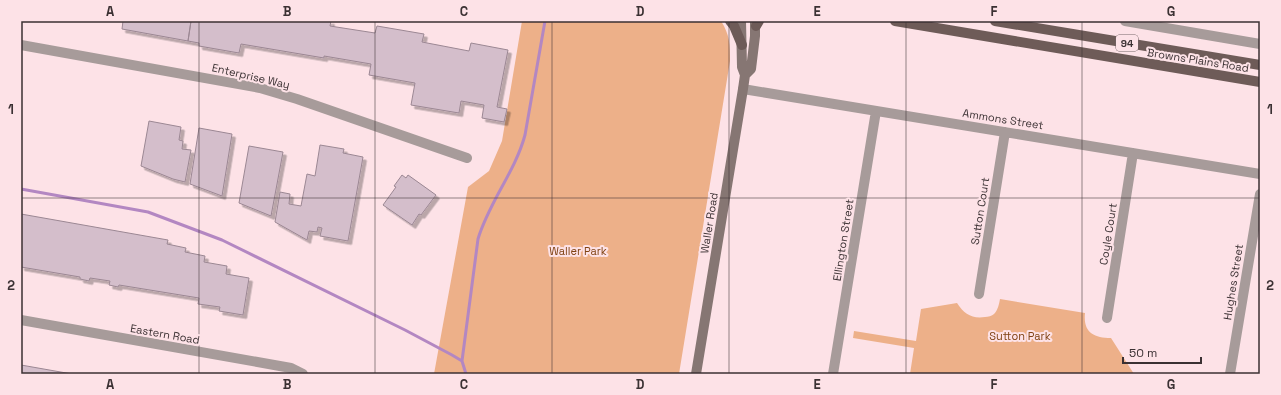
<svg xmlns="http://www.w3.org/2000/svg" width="1281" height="395" viewBox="0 0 1281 395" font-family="'Space Grotesk',sans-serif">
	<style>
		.green { fill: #edb089 }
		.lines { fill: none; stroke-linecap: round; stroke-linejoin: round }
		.stream { stroke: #b387c2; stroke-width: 3 }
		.building { fill: #d4becb; stroke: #9b8793; filter: url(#shadow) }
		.street { stroke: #a79b9a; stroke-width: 10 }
		.secondary { stroke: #867673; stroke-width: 10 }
		.primary { stroke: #6e5b58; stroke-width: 10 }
		.grid { fill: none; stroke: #3b3133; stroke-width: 1; stroke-opacity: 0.55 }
		.labels { text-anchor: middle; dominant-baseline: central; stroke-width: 4; stroke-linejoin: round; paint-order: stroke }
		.shield { fill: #fde2e7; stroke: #756669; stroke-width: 1 }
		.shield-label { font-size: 10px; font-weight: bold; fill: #3b3133 }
		.street-label { font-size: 11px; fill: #3b3133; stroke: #fde2e7 }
		.park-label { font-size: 11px; fill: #804314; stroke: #fde2e7 }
		.neatline { fill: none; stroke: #3b3133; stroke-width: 1.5 }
		.grid-label { font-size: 13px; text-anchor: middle; font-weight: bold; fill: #3b3133 }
	</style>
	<defs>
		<filter id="shadow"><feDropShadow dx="3.5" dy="3.5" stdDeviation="0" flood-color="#0004"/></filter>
	</defs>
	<rect width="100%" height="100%" fill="#fde2e7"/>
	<!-- green -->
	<path class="green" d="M522 21H721C730 35 730 45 730 61L679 374H434L468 187 489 171 502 141Z
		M1000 299 1085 313C1083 332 1093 338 1111 338L1134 374H910L914 348 853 338 854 331 916 341 921 309 957 303C964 314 972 319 985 317 988 317 992 316 994 314 998 310 999 304 1000 299Z"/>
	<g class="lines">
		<!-- stream -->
		<path class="stream" d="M21 189 148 212 222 240 405 330 452 355 462 361 466 374
			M462 361 478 239C489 202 515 172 525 135L545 21"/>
	</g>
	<!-- building -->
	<path class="building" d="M123 21H191L188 41 122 29Z
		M191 21H331L330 26 375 33 377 26 424 34 422 42 469 51 471 43 508 50 497 107 507 109 504 122 482 118 484 105 461 101 459 113 411 105 415 83 369 75 371 64 324 56V58L241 44 239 53 199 46V43L188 41Z
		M149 121 181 127 179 140 183 141 182 149 191 150 185 182 173 179 141 166Z
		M199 128 232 134 222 196 190 184Z
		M320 145 344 149 343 153 363 157 348 241 320 236 322 228 318 227 317 232 309 231 307 240 275 222 280 192 290 194 289 204 301 206 307 174 315 176Z
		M249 146 283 152 271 216 239 203Z
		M402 175 406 178 408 175 436 195 421 215 419 214 412 225 383 205 396 187 394 186Z
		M21 214 168 240 167 244 186 248 185 252 205 256 204 262 227 266 226 274 249 278 243 315 219 311 220 307 198 304 199 298 119 285 118 287 109 285 110 281 90 278 89 281 80 279V277L21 267Z
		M21 365 72 374H21Z"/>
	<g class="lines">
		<!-- street -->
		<path class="street" d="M1125 21 1260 44
			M21 45 260 88 297 99 467 158
			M743 89 1260 174
			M979 294 1005 132
			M1107 318 1133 153
			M21 320 291 368 303 374
			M833 374 876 111
			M1230 374 1260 194"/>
		<!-- secondary -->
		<path class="secondary" d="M741 21 742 67 745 75
			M696 374 743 89 745 75 751 69 755 36V21"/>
		<!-- primary -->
		<path class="primary" d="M730 21 734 26 742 45
			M895 21 1260 82
			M995 21 1260 65
			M756 26 759 21"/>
	</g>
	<!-- grid -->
	<path class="grid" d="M199 21V374M375 21V374M552 21V374M729 21V374M906 21V374M1082 21V374M21 198H1260"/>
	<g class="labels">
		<!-- shield labels -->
		<rect class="shield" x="1116" y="35" width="22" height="16" rx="3"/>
		<g class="shield-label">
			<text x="1127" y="43">94</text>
		</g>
		<!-- street labels -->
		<g class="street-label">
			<text transform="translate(1198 60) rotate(9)">Browns Plains Road</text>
			<text transform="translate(251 76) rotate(13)">Enterprise Way</text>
			<text transform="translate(1003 119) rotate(9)">Ammons Street</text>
			<text transform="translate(980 211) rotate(-81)">Sutton Court</text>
			<text transform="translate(709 223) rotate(-81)">Waller Road</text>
			<text transform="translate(1108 234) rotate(-81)">Coyle Court</text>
			<text transform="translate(843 240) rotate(-81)">Ellington Street</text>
			<text transform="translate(1233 282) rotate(-81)">Hughes Street</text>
			<text transform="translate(165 334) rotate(10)">Eastern Road</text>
		</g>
		<!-- park labels -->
		<g class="park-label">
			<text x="578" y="251">Waller Park</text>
			<text x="1020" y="336">Sutton Park</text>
		</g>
	</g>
	<!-- border -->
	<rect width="1281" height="395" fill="none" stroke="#fde2e7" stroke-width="44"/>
	<!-- scale -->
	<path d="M1123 357v6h78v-6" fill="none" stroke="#3b3133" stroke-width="2"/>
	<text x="1129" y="357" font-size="12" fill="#3b3133" stroke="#fde2e7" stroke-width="3" paint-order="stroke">50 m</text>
	<rect x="22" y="22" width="1237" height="351" class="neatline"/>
	<g class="grid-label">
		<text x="110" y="16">A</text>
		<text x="287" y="16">B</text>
		<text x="464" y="16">C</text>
		<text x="640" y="16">D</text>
		<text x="817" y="16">E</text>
		<text x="994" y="16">F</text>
		<text x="1171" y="16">G</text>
		<text x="11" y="114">1</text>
		<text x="1270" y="114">1</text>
		<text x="11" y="290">2</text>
		<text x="1270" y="290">2</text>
		<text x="110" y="389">A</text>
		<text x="287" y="389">B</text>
		<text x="464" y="389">C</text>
		<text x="640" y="389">D</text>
		<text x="817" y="389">E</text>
		<text x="994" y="389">F</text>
		<text x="1171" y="389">G</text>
	</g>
</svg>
